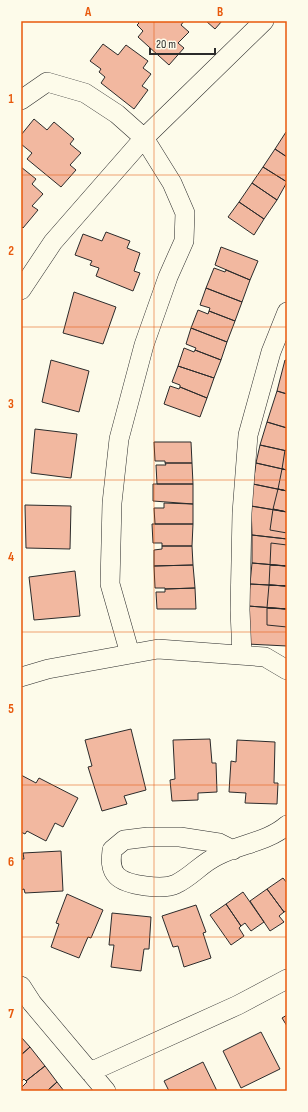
<svg xmlns="http://www.w3.org/2000/svg" width="308" height="1112" viewBox="0 0 308 1112" font-family="'Sofia Sans Condensed',sans-serif">
	<style>
		.building { fill: #f2b8a0; stroke: #2b2b2b }
		.lines { fill: none; stroke-linecap: round; stroke-linejoin: round }
		.street-casing { stroke: #2b2b2b; stroke-width: 20 }
		.street { stroke: #fdfbea; stroke-width: 19 }
		.grid { fill: none; stroke: #e8590c; stroke-width: 1; stroke-opacity: 0.55 }
		.neatline { fill: none; stroke: #e8590c; stroke-width: 1.5 }
		.grid-label { font-size: 13px; text-anchor: middle; font-weight: bold; fill: #e8590c }
	</style>
	<rect width="100%" height="100%" fill="#fdfbea"/>
	<!-- building -->
	<path class="building" d="M137 21H184L181 25 189 32 178 43 184 48 169 65 138 37 143 31 137 25 139 23Z
		M206 21H222L215 29Z
		M103 44 118 55 126 45 148 61 143 68 151 74 142 86 148 90 134 109 101 83 105 77 99 72 101 69 90 61Z
		M34 119 47 130 54 122 74 139 70 144 81 153 70 165 76 170 61 187 27 159 32 153 21 144V135Z
		M286 132 287 133V157L275 149Z
		M275 149 287 157V182L263 167Z
		M21 167 36 179 32 184 43 194 32 206 38 210 23 228 21 226Z
		M263 167 287 182 277 200 252 183Z
		M252 183 277 200 264 219 239 202Z
		M239 202 264 219 254 235 228 217Z
		M106 232 130 241 127 248 140 253 134 271 140 273 133 291 96 276 99 268 90 265 92 261 75 255 83 234 102 241Z
		M221 247 258 261 250 280 215 265Z
		M214 268 225 272 226 270 250 280 242 302 206 288Z
		M206 288 242 302 235 321 209 311 210 308 200 305Z
		M74 292 116 307 103 344 63 333Z
		M198 310 208 314 209 311 235 321 227 342 191 328Z
		M191 328 227 342 221 360 195 350 196 348 186 344Z
		M184 348 194 352 195 350 221 360 214 378 178 366Z
		M51 360 89 371 79 412 42 402Z
		M285 360 287 361V394L277 391Z
		M178 366 214 378 207 398 180 387V385L172 382Z
		M170 386 179 389 180 387 207 398 200 417 164 404Z
		M277 391 287 394V428L267 422Z
		M267 422 287 428V451L260 445Z
		M35 429 77 434 71 478 31 473Z
		M154 442H191L192 463H165V461H155Z
		M260 445 287 451V470L256 463Z
		M285 450 287 451V470L282 469Z
		M165 463H192L193 484H157L156 465H166Z
		M256 463 287 470V491L253 484Z
		M282 469 287 470V491L278 489Z
		M153 484H193V504L153 501Z
		M253 484 287 491V512L251 506Z
		M278 489 287 491V512L273 509Z
		M164 503 193 504V524H155L154 508H164Z
		M25 505 71 506 70 549 26 548Z
		M251 506 287 512V539L252 535Z
		M273 509 287 512V533L270 530Z
		M152 524H193L192 546H162V543H153Z
		M252 535 287 539V566L252 563Z
		M271 543 287 545V566L270 565Z
		M162 546H192L193 565 154 566V550L162 549Z
		M252 563 287 566V586L250 584Z
		M193 565 195 588 165 589V588H155L154 566Z
		M270 565 287 566V586L269 585Z
		M75 571 80 616 34 620 29 577Z
		M250 584 287 586V609L248 606Z
		M269 585 287 586V609L267 608Z
		M195 588 196 609H157L156 592H165V589Z
		M248 606 287 609V646L247 644Z
		M267 608 287 609V627L267 625Z
		M131 729 146 790 124 796 127 804 102 811 88 767 92 766 85 740Z
		M210 739 212 763H216L217 792 198 793V800L172 801 170 780 175 779 173 740Z
		M237 740 275 742 274 783H278L277 804 245 803 246 793 229 792 231 761 236 762Z
		M21 775 36 783 39 778 78 798 63 827 55 823 46 841 27 831 25 834 21 832Z
		M61 851 63 891 25 893 24 889 21 890V859H24L23 853Z
		M283 878 287 883V913L286 911 284 912 267 889Z
		M267 889 284 912 279 916 284 922 270 931 250 901Z
		M243 892 264 922 251 931 245 923 241 926 226 904Z
		M67 894 103 910 91 938 88 937 79 958 51 947 59 924 56 923Z
		M226 904 241 926 239 928 244 936 231 945 210 915Z
		M196 905 206 932 203 933 211 958 184 967 178 946 173 947 162 916Z
		M112 913 151 917 149 949H144L141 971 111 967 114 945H109Z
		M287 1015V1026L282 1018Z
		M261 1032 280 1069 241 1088 223 1051Z
		M21 1037 30 1047 21 1055Z
		M30 1047 45 1066 26 1081 24 1079 21 1082V1055Z
		M203 1062 217 1091H169L164 1081Z
		M45 1066 57 1082 47 1091H23L21 1088 27 1082 26 1081Z
		M57 1082 64 1091H47Z"/>
	<g class="lines">
		<!-- street casing -->
		<g class="street-casing">
			<path id="street" d="M21 100 47 82 85 93 117 114 144 138 172 183 185 213 184 241 168 277 144 345 119 439 112 503 110 584 130 654
				M21 290 53 242 144 138 264 21
				M242 655 240 610 242 513 248 435 271 352 287 312
				M21 677 48 669 158 649 265 657 287 670
				M233 850 219 843 180 837H148L124 840 112 850C111 859 110 869 117 876 127 886 164 890 176 884 191 877 202 863 217 856 239 844 268 842 287 825
				M21 986 32 1003 106 1091
				M90 1072 238 1005 287 979"/>
		</g>
		<!-- street -->
		<use href="#street" class="street"/>
	</g>
	<!-- grid -->
	<path class="grid" d="M154 21V1091M21 175H287M21 327H287M21 480H287M21 632H287M21 785H287M21 937H287"/>
	<!-- border -->
	<rect width="308" height="1112" fill="none" stroke="#fdfbea" stroke-width="44"/>
	<!-- scale -->
	<path d="M150 48v6h65v-6" fill="none" stroke="#2b2b2b" stroke-width="2"/>
	<text x="156" y="48" font-size="12" fill="#2b2b2b" stroke="#fdfbea" stroke-width="3" paint-order="stroke">20 m</text>
	<rect x="22" y="22" width="264" height="1068" class="neatline"/>
	<g class="grid-label">
		<text x="88" y="16">A</text>
		<text x="220" y="16">B</text>
		<text x="11" y="103">1</text>
		<text x="11" y="255">2</text>
		<text x="11" y="408">3</text>
		<text x="11" y="561">4</text>
		<text x="11" y="713">5</text>
		<text x="11" y="866">6</text>
		<text x="11" y="1018">7</text>
	</g>
</svg>
